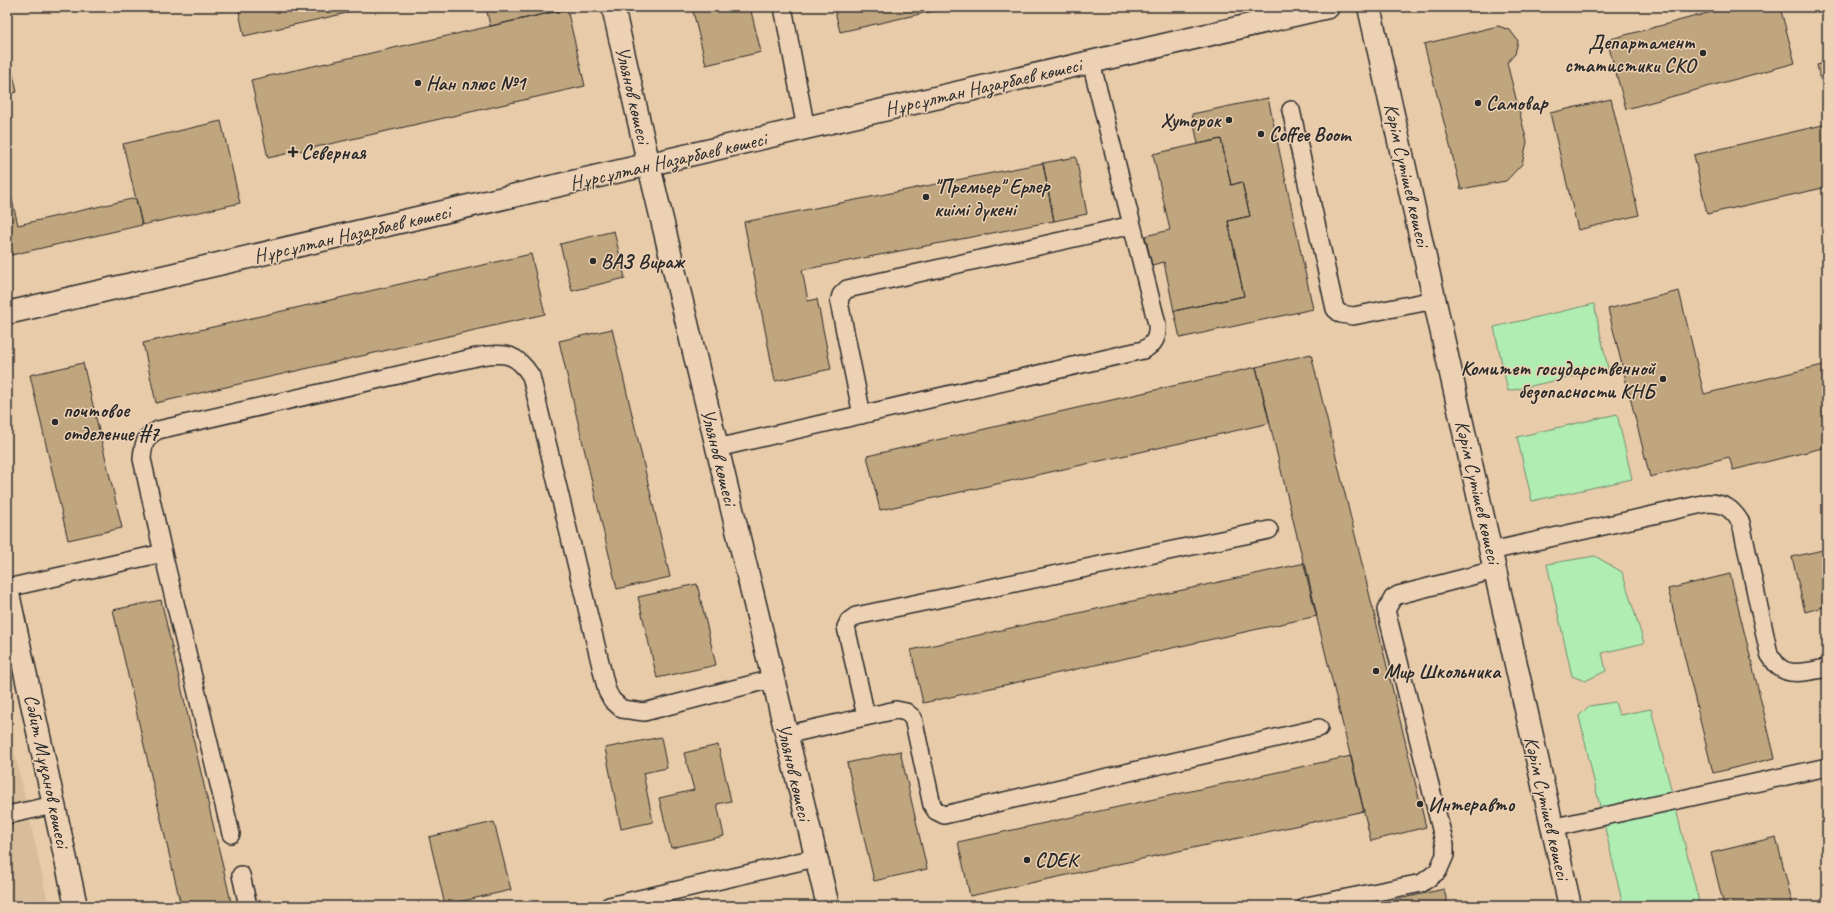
<svg xmlns="http://www.w3.org/2000/svg" width="1834" height="913" viewBox="0 0 1834 913" font-family="Caveat,sans-serif">
	<style>
		.built { fill: #d8bd9a }
		.green { fill: #b0edb3; stroke: #6e8c6f }
		.building { fill: #c0a67f; stroke: #2b2b2b }
		.lines { fill: none; stroke-linecap: round; stroke-linejoin: round }
		.service-casing { stroke: #2b2b2b; stroke-width: 20 }
		.minor-casing { stroke: #2b2b2b; stroke-width: 25 }
		.tertiary-casing { stroke: #2b2b2b; stroke-width: 25 }
		.secondary-casing { stroke: #2b2b2b; stroke-width: 25 }
		.service { stroke: #edd1b4; stroke-width: 17 }
		.minor { stroke: #edd1b4; stroke-width: 22 }
		.tertiary { stroke: #edd1b4; stroke-width: 22 }
		.secondary { stroke: #edd1b4; stroke-width: 22 }
		.poi-dot { fill: #2b2b2b; stroke: #edd1b4; stroke-width: 1.5 }
		.labels { text-anchor: middle; dominant-baseline: central; stroke-width: 3; stroke-linejoin: round; paint-order: stroke }
		.poi-label { font-size: 20px; font-weight: bold; fill: #2b2b2b; stroke: #edd1b4; text-anchor: start }
		.street-label { font-size: 20px; fill: #2b2b2b; stroke: #edd1b4 }
	</style>
	<rect width="100%" height="100%" fill="#e8cba9"/>
	<filter id="ink" filterUnits="userSpaceOnUse"><feTurbulence type="fractalNoise" baseFrequency=".025" numOctaves="2"/><feDisplacementMap in="SourceGraphic" scale="8" xChannelSelector="R" yChannelSelector="G"/><feConvolveMatrix kernelMatrix="1 2 1 2 8 2 1 2 1" color-interpolation-filters="sRGB"/></filter>
	<g filter="url(#ink)">
		<!-- built -->
		<path class="built" d="M7 718 49 906H7Z"/>
		<!-- green -->
		<path class="green" d="M1594 304 1608 369 1508 391 1494 327Z
			M1617 414 1632 479 1532 501 1517 437Z
			M1595 556 1622 572 1644 643 1602 653 1606 671 1585 681 1572 676 1547 564Z
			M1615 702 1619 715 1651 709 1700 906H1623L1579 716 1589 706Z"/>
		<!-- building -->
		<path class="building" d="M238 7H346L347 13 244 36Z
			M486 7H567V9L490 26Z
			M692 7H750L761 52 706 65Z
			M834 7H951L840 32Z
			M1730 7H1780L1795 63 1626 109 1607 40Z
			M567 9 585 86 268 158 251 80Z
			M1498 26 1510 30 1518 41 1515 54 1507 63 1527 142 1522 164 1506 181 1461 189 1424 44Z
			M7 49 17 92 7 94Z
			M1827 62V106L1817 65Z
			M1268 98 1313 309 1180 338 1174 311 1244 296 1228 221 1250 216 1242 182 1231 185 1221 139 1198 144 1192 114Z
			M1611 99 1639 215 1578 230 1550 113Z
			M221 121 240 203 142 225 123 144Z
			M1827 124V187L1707 214 1694 155Z
			M1221 139 1231 185 1242 182 1250 216 1228 221 1244 296 1174 311 1164 262 1152 265 1145 236 1170 230 1153 154Z
			M1076 157 1087 214 1054 221 1043 163Z
			M1043 163 1054 221 802 270 808 301 817 299 831 369 775 381 744 222Z
			M7 179 18 225 136 198 142 225 7 256Z
			M614 231 625 278 572 291 560 244Z
			M531 254 545 314 156 403 143 343Z
			M1679 291 1704 394 1827 364V447L1733 470 1729 457 1650 477 1608 309Z
			M612 329 670 577 617 589 559 341Z
			M1311 354 1426 827 1371 841 1256 367Z
			M83 363 122 528 68 540 30 375Z
			M1256 367 1270 423 880 510 867 456Z
			M1827 549V606L1805 612 1792 557Z
			M1305 563 1317 616 923 703 911 650Z
			M1730 574 1775 758 1713 773 1668 589Z
			M697 584 716 665 657 678 638 597Z
			M161 600 232 906H181L113 610Z
			M661 737 667 768 643 773 653 822 621 829 605 748Z
			M718 745 731 801 717 804 724 836 671 848 659 798 694 790 684 753Z
			M900 751 927 869 874 881 847 763Z
			M1351 756 1364 811 970 896 958 842Z
			M494 822 511 890 445 905 429 837Z
			M1776 837 1793 906H1724L1711 853Z
			M1444 889 1448 906H1373L1372 905Z"/>
		<g class="lines">
			<!-- service casing -->
			<g class="service-casing">
				<path id="service" d="M783 7 806 129
					M1258 7 1261 23
					M1291 110 1335 309 1341 314 1353 316 1435 300
					M862 415 839 302 841 295 847 289 1132 225
					M717 448 1143 350C1155 344 1158 337 1157 324L1091 62
					M1491 551 1707 503C1724 503 1732 508 1741 523L1769 654C1772 658 1775 663 1778 666 1790 678 1813 670 1827 668
					M163 553 142 459C143 444 145 437 158 430L481 356C506 352 517 354 531 376L607 691 612 700 622 709 644 712 772 679
					M7 588 163 553 231 834
					M866 716 846 627 849 621 856 616 1269 530
					M785 735 896 710 906 712 913 718 932 805 936 811 944 815 1319 728
					M7 815 54 805
					M1551 828 1827 767
					M241 875 248 906
					M609 906 815 858
					M1306 906 1422 883 1438 871 1445 855V845L1386 610 1393 598 1398 595 1495 570"/>
			</g>
			<!-- minor casing -->
			<g class="minor-casing">
				<path id="minor" d="M7 589 76 906"/>
			</g>
			<!-- tertiary casing -->
			<g class="tertiary-casing">
				<path id="tertiary" d="M613 7 649 166 828 906
					M7 313 1328 7"/>
			</g>
			<!-- secondary casing -->
			<g class="secondary-casing">
				<path id="secondary" d="M1369 7 1570 906"/>
			</g>
			<!-- service -->
			<use href="#service" class="service"/>
			<!-- minor -->
			<use href="#minor" class="minor"/>
			<!-- tertiary -->
			<use href="#tertiary" class="tertiary"/>
			<!-- secondary -->
			<use href="#secondary" class="secondary"/>
		</g>
	</g>
	<!-- markers -->
	<g class="poi-dot">
		<circle cx="1703" cy="53" r="4"/>
		<circle cx="418" cy="83" r="4"/>
		<circle cx="1478" cy="103" r="4"/>
		<circle cx="1229" cy="120" r="4"/>
		<circle cx="1261" cy="134" r="4"/>
		<path d="M291 146h4v4h4v4h-4v4h-4v-4h-4v-4h4z"/>
		<circle cx="926" cy="197" r="4"/>
		<circle cx="593" cy="261" r="4"/>
		<circle cx="1663" cy="379" r="4"/>
		<circle cx="55" cy="422" r="4"/>
		<circle cx="1376" cy="671" r="4"/>
		<circle cx="1420" cy="804" r="4"/>
		<circle cx="1027" cy="860" r="4"/>
	</g>
	<g class="labels">
		<!-- poi labels -->
		<g class="poi-label">
			<text x="1695" y="42" text-anchor="end">Департамент<tspan x="1695" dy="23">статистики СКО</tspan></text>
			<text x="426" y="83">Нан плюс №1</text>
			<text x="1486" y="103">Самовар</text>
			<text x="1221" y="120" text-anchor="end">Хуторок</text>
			<text x="1269" y="134">Coffee Boom</text>
			<text x="301" y="152">Северная</text>
			<text x="934" y="186">"Премьер" Ерлер<tspan x="934" dy="23">киімі дүкені</tspan></text>
			<text x="601" y="261">ВАЗ Вираж</text>
			<text x="1655" y="368" text-anchor="end">Комитет государственной<tspan x="1655" dy="23">безопасности КНБ</tspan></text>
			<text x="63" y="410">почтовое<tspan x="63" dy="23">отделение #7</tspan></text>
			<text x="1384" y="671">Мир Школьника</text>
			<text x="1428" y="804">Интеравто</text>
			<text x="1035" y="860">CDEK</text>
		</g>
		<!-- street labels -->
		<g class="street-label">
			<text transform="translate(983 87) rotate(-13)">Нұрсұлтан Назарбаев көшесі</text>
			<text transform="translate(633 95) rotate(77)">Ульянов көшесі</text>
			<text transform="translate(668 161) rotate(-13)">Нұрсұлтан Назарбаев көшесі</text>
			<text transform="translate(1407 175) rotate(77)">Кәрім Сүтішев көшесі</text>
			<text transform="translate(352 234) rotate(-13)">Нұрсұлтан Назарбаев көшесі</text>
			<text transform="translate(719 457) rotate(76)">Ульянов көшесі</text>
			<text transform="translate(1478 492) rotate(77)">Кәрім Сүтішев көшесі</text>
			<text transform="translate(47 771) rotate(78)">Сәбит Мұқанов көшесі</text>
			<text transform="translate(794 772) rotate(77)">Ульянов көшесі</text>
			<text transform="translate(1547 808) rotate(77)">Кәрім Сүтішев көшесі</text>
		</g>
	</g>
	<!-- margin -->
	<rect width="1834" height="913" fill="none" stroke="#edd1b4" stroke-width="24"/>
	<rect x="12" y="12" width="1810" height="889" fill="none" stroke="#2b2b2b" stroke-width="1.5" filter="url(#ink)"/>
</svg>
